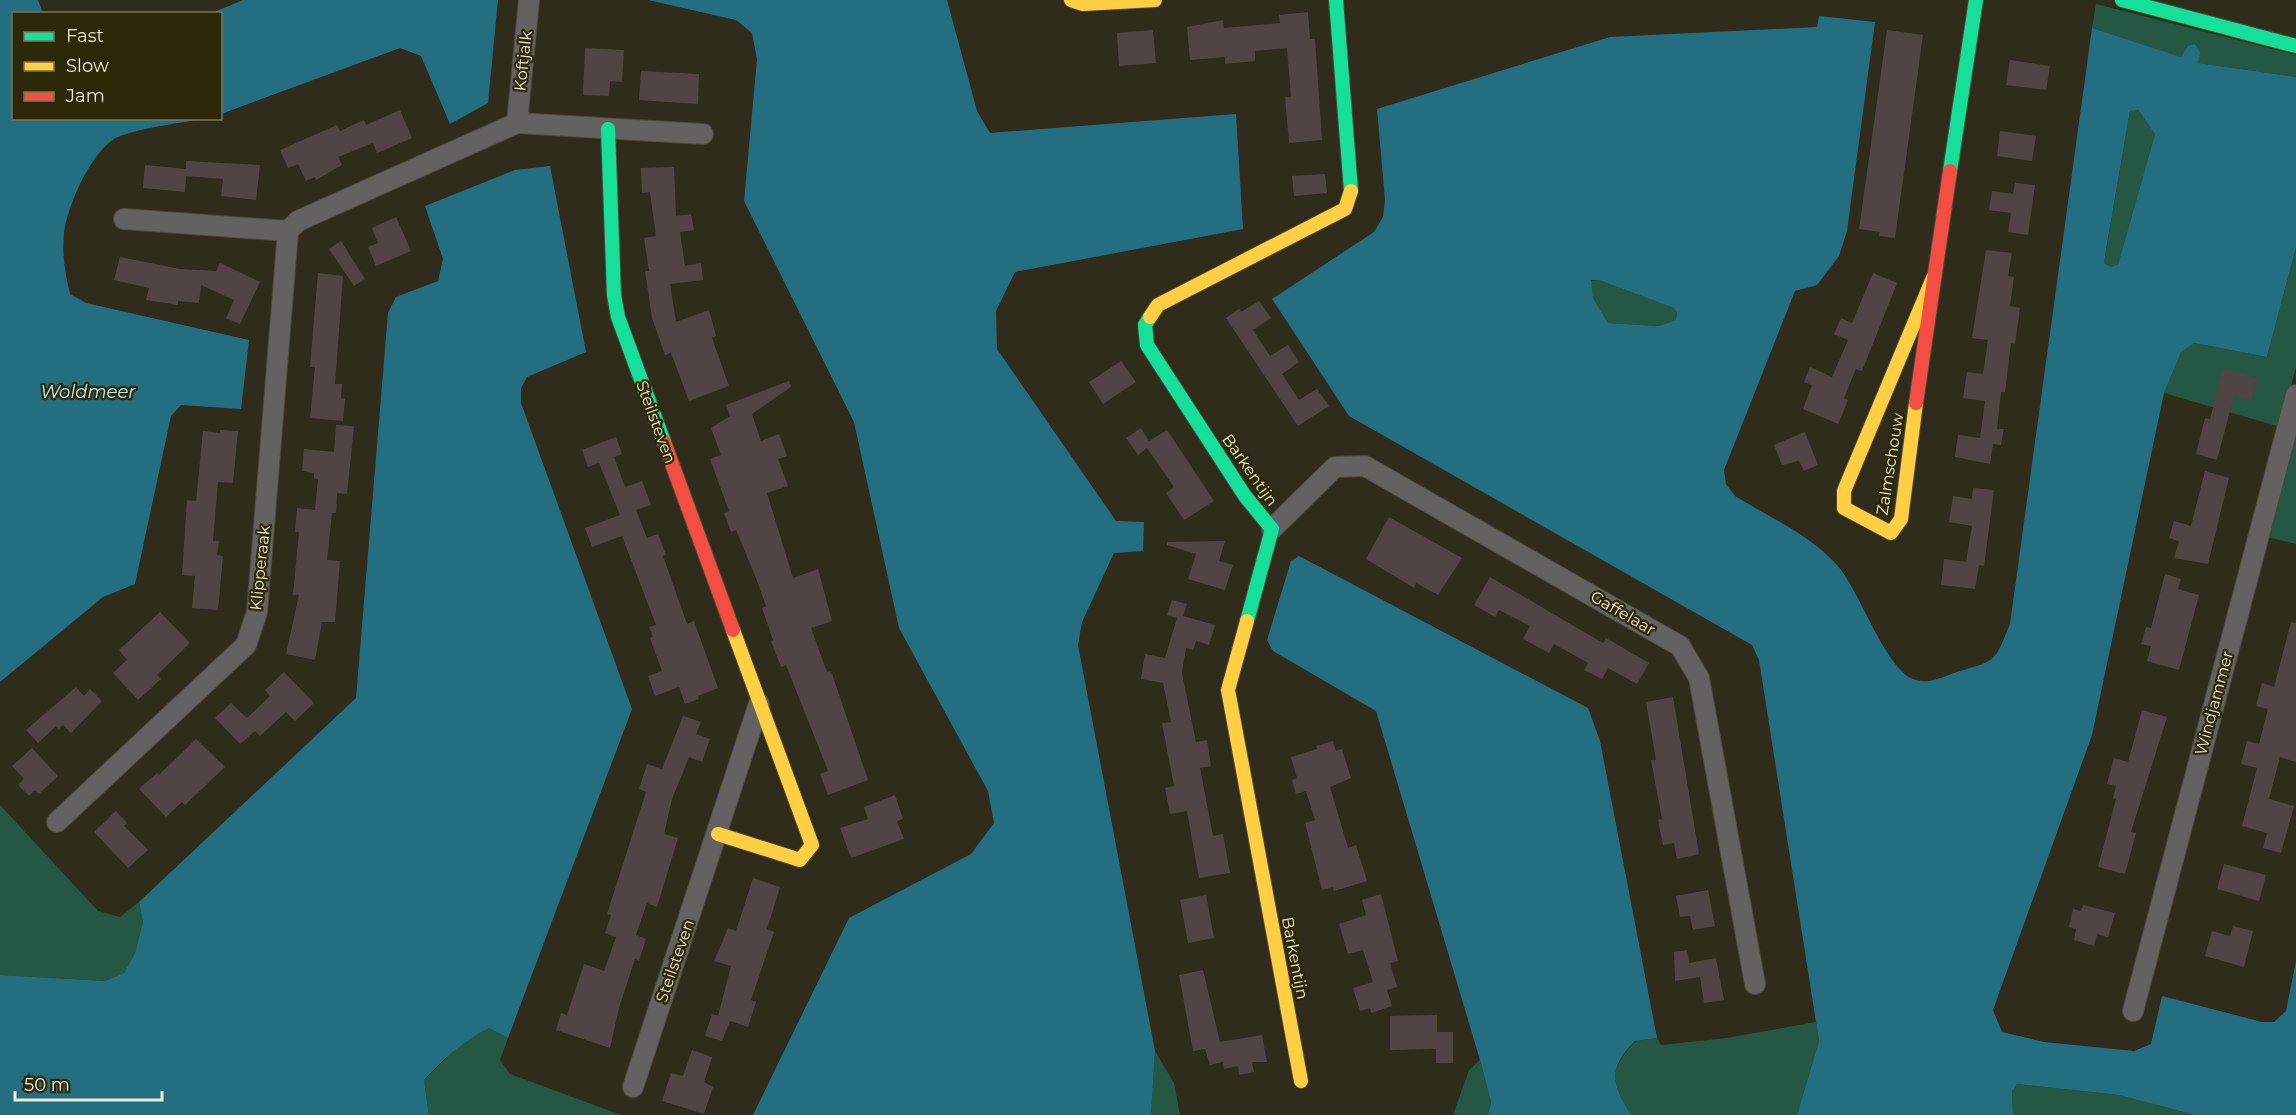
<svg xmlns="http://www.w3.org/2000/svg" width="2296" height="1115" viewBox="0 0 2296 1115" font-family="Montserrat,sans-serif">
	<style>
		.green { fill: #255842 }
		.water { fill: #236f81; fill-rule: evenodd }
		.building { fill: #514543 }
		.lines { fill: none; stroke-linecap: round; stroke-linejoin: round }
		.street-casing { stroke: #4c4a3b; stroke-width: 22 }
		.fast-casing { stroke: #4c4a3b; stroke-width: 16 }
		.slow-casing { stroke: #4c4a3b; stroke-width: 16 }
		.jam-casing { stroke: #4c4a3b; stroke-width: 16 }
		.street { stroke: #646261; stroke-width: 20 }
		.fast { stroke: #16e098; stroke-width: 14 }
		.slow { stroke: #ffcf43; stroke-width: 14 }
		.jam { stroke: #f24e42; stroke-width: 14 }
		.labels { text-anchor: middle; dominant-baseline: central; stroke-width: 4.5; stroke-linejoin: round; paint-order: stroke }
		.street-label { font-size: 16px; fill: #eeebd9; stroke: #2d2808 }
		.water-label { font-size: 18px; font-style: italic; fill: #c3ecf9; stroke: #2d2808 }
	</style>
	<rect width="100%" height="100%" fill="#2f2c1b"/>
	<!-- green -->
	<path class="green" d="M2096 4 2296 55V77L2198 63 2092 28Z
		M2138 110 2155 134 2118 266 2111 267 2104 263 2130 111Z
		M2296 247V367L2280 427 2164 393 2181 352 2193 343 2267 357Z
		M1599 280 1675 308 1677 313 1676 320 1659 326 1608 323 1593 298 1591 281Z
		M2296 425V544L2267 537Z
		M0 805 98 911 120 917 139 902 143 922 135 953 124 973 105 981 0 975Z
		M1816 1022 1819 1041 1797 1115H1631C1612 1083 1607 1069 1636 1041L1657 1038 1661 1045 1727 1038Z
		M489 1028 508 1038 500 1060 510 1074 621 1115H429L424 1080 465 1040Z
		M1155 1051 1174 1083 1180 1115H1151Z
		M1480 1060 1491 1102 1488 1115H1453L1469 1070Z
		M2017 1084 2119 1095 2195 1115H2013L2012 1091Z"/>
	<!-- water -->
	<path class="water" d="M0 0H38L43 13 14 14V118L202 119C175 124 145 127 120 136 92 147 67 207 64 234 62 255 65 273 70 294L86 303 249 340 241 409 181 405 171 416 135 584 103 597 0 682Z
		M243 0H498L488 103 450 124 421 56 400 48 221 114 220 14 212 13Z
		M648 0H947L977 111 990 133 1236 114 1243 229 1015 272 996 311 997 349 1116 521 1144 522 1143 551 1114 553 1082 622 1078 645 1155 1051 1151 1115H753L849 918 971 854 994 823 988 791 899 628 854 422 744 201 757 59 752 33 736 20Z
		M1819 16 1875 22 1847 231 1839 256 1817 285 1795 291 1724 470 1726 484 1735 496C1769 517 1810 535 1837 565 1859 589 1885 668 1913 679 1929 685 1942 677 1957 672 1997 660 1994 663 2010 624L2092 28 2181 57 2188 46 2195 44 2200 53 2198 63 2296 77V247L2267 357 2194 343 2181 352 2164 393 2092 735 1993 1010 2002 1032 2044 1042 2134 1051 2151 1044 2162 996 2262 1022H2274L2286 1011 2296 961V1115H2195L2119 1095 2017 1084 2012 1091 2013 1115H1797L1819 1041 1759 660 1752 645 1349 416 1272 299 1374 232 1383 217 1385 200 1377 109 1610 37 1817 27ZM2138 110 2155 134 2118 265 2111 267 2104 263 2107 244 2130 111ZM1591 280H1599L1674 308 1677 313 1676 320 1659 326 1608 323 1593 298Z
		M550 166 586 352 527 377 521 388V403L632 709 508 1038 489 1028C462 1041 444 1059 424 1080L429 1115H0V975L105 981 124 973 135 953 143 922 139 902 356 698 388 313 396 297 438 281 443 259 425 206 515 170Z
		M1299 556 1588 708 1600 741 1657 1038 1635 1041C1607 1069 1612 1083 1631 1115H1488L1491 1102 1480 1060 1376 711 1273 651 1267 640 1291 561Z"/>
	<!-- building -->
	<path class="building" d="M1308 12 1310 39H1315L1322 140 1289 143 1285 97H1291L1287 48 1255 51V61L1225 64V57L1190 60 1187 27 1223 20 1224 28 1280 23 1279 15Z
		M1153 30 1156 63 1119 66 1117 33Z
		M1887 30 1923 35 1895 238 1879 236 1880 232 1859 229Z
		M585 48 624 50 622 82 610 81 609 96 583 95Z
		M2010 60 2050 66 2046 90 2006 85Z
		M641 71 699 74 698 104 639 100Z
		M400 110 412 138 377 153 373 143 338 157 342 165 316 180 315 177 306 181 298 164 288 168 280 150 337 125 340 131 364 120 366 125Z
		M2000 131 2036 136 2032 161 1997 156Z
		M186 161 260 165 256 200 221 196 223 179 186 176 185 192 143 188 145 165 186 169Z
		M674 167 676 216 691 214 694 230 680 232 685 266 701 263 703 280 670 284 676 322 709 310 716 336 712 338 729 386 689 401 671 353 665 355 652 318 645 271H649L644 238 656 236 650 192 642 193 641 168Z
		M1325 174 1327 193 1294 196 1292 176Z
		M2015 183 2035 185 2028 235 2008 232 2011 213 1989 210 1992 191 2013 194Z
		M396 217 411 251 376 266 368 247 378 243 372 228Z
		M341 241 365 279 354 286 329 249Z
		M1986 250 2012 253 2008 276 2014 277 2010 306 2020 308 2015 344 2011 343 2005 392H2001L1997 429H2004L2001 445 1993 444 1990 464 1955 457 1958 435 1980 438 1985 401 1963 398 1967 372 1983 374 1988 340 1972 338Z
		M120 257 180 269 216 271 220 263 260 282 240 324 226 318 234 300 201 285 199 303 178 301V305L146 300 149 288 114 280Z
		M318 273 343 276 335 384H342L341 398 345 399 343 421 310 418 315 367H310Z
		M1873 273 1897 283 1862 371 1856 369 1844 398 1848 400 1838 424 1803 409 1812 385 1804 382 1810 367 1832 377 1848 340 1834 334 1841 318 1852 323Z
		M1259 301 1271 318 1253 330 1270 356 1288 345 1299 362 1282 374 1299 400 1317 389 1329 406 1298 426 1226 318 1239 309 1241 312Z
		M1121 361 1136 382 1103 404 1089 382Z
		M2223 369 2257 378 2251 400 2234 396 2217 460 2196 454 2205 418 2210 419Z
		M789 381 791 387 752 414 761 441 779 434 787 456 778 459 788 486 767 493 793 578 818 569 832 621 811 628 827 672 831 671 868 780 828 795 820 774 828 771 786 665 781 667 771 641 773 640 762 608 766 606 756 578 736 530 731 532 724 513 729 511 710 459 721 455 711 428 730 416 726 405Z
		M336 425 354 426 347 494 337 493 336 513H332L327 560 340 561 335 622H322L315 660 286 654 299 595H293L299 532H295L297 508 315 510 318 479 314 478V473L302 471 304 449 334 452Z
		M1141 428 1149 441 1167 430 1214 501 1184 520 1166 493 1174 487 1147 448 1138 455 1126 438Z
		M220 430 238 431 233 483 218 482 213 541H219L217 555 223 556 218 610 192 608 195 576 182 575 187 500 196 501 203 431 220 433Z
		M1805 432 1818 465 1804 471 1799 461 1782 465 1774 445Z
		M616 437 622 454 614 457 625 487 642 481 651 505 636 510 647 538 658 534 666 555 663 556 687 624 694 621 718 688 698 696 699 699 685 704 679 687 655 696 648 676 662 671 650 638 653 637 649 627 656 625 622 536 592 547 585 528 620 515 599 463 588 467 582 450Z
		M2205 471 2229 478 2208 564 2174 558 2179 541 2169 538 2174 521 2191 526Z
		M1973 488 1994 490 1984 566 1979 565 1975 589 1941 585 1944 559 1966 562 1972 526 1949 522 1953 496 1972 499Z
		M1389 517 1462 558 1438 595 1416 583 1414 588 1366 559Z
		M1225 541 1219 561 1233 565 1225 590 1188 579 1196 554 1167 545V542Z
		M2165 574 2181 579 2178 589 2199 595 2179 670 2147 661 2151 646 2141 644 2146 627 2151 628Z
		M1490 577 1603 643 1606 638 1649 663 1637 684 1608 668 1602 679 1584 670 1588 663 1554 644 1549 653 1523 639 1530 626 1499 610 1495 617 1474 605Z
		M1172 600 1187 604 1183 616 1215 625 1209 645 1196 641 1193 650 1186 648 1182 673 1196 742 1207 740 1211 766 1200 768 1213 836 1223 834 1230 873 1199 878 1187 811 1170 814 1165 788 1174 786 1162 723 1171 722 1163 683 1141 679 1145 654 1165 658 1177 618 1167 615Z
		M160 612 190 643 157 675 161 679 138 700 113 673 127 660 119 650Z
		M2291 622 2296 623V762L2280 757 2269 799 2294 806 2281 853 2263 848 2267 833 2242 826 2257 768 2241 764 2247 741 2259 744 2268 709 2256 706 2262 683 2274 687Z
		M284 672 314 703 295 721 286 712 260 736 255 731 240 744 215 718 231 703 247 718 270 696 265 690Z
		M76 687 84 696 90 689 102 701 71 733 63 725 59 729 56 726 38 743 26 730Z
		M1673 697 1699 854 1677 859 1674 843 1663 845 1658 820 1662 819 1651 760H1656L1646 702Z
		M2142 710 2167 717 2131 832 2136 833 2125 874 2098 867 2116 799 2113 798 2116 786 2107 784 2114 758 2128 762Z
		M683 716 701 722 696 734 710 739 702 762 689 757 672 799 664 834 678 838 657 907 647 903 636 935 646 939 639 961 635 959 619 1008 610 1048 556 1030 561 1013 567 1015 584 964 604 971 616 937 605 933 611 915 607 914 646 792 639 789 647 764 662 769Z
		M196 739 225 767 185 805 182 802 166 817 139 789 157 773 159 775Z
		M1333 741 1336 751 1342 749 1351 778 1330 787 1348 848 1356 845 1367 881 1334 891 1333 887 1322 890 1305 823 1315 820 1306 791 1296 794 1292 780 1297 778 1291 757 1317 749 1316 746Z
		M32 748 58 776 39 794 35 790 29 796 18 785 24 779 12 766Z
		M895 795 903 819 897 821 904 839 851 858 840 828 868 819 864 807Z
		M116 811 127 823 124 826 148 850 128 868 94 832Z
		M2224 864 2266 875 2259 901 2217 889Z
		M753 878 780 887 767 929 774 932 751 1000 756 1002 748 1027 730 1021 722 1041 705 1036 712 1014 718 1016 731 966 714 961 728 928 736 931Z
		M1708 890 1715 926 1693 930 1690 916 1680 917 1676 896Z
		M1381 894 1398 961 1390 963 1397 987 1387 990 1392 1006 1371 1013 1370 1008 1360 1011 1353 988 1373 982 1363 950 1348 954 1339 924 1366 915 1362 900Z
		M1206 895 1214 938 1188 943 1180 900Z
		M2083 905 2115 913 2108 937 2097 934 2094 946 2074 940 2076 929 2069 927 2073 909 2081 911Z
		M2233 926 2253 931 2244 967 2205 956 2212 931 2230 936Z
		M1687 950 1689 963 1716 958 1724 1000 1704 1003 1700 977 1675 981 1674 952Z
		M1203 970 1220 1042 1262 1035 1267 1062H1252L1254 1072 1239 1075 1238 1066 1224 1069 1223 1062 1210 1065 1205 1049 1193 1051 1179 975Z
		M1437 1015V1032H1453V1063H1436V1049L1390 1050V1016Z
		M692 1050 712 1057 704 1082 713 1087 704 1114 662 1101 671 1073 683 1076Z"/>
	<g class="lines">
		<!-- street casing -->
		<g class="street-casing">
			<path id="street" d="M517 123 529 0
				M124 219 288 231 298 221 517 123 703 134
				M1272 529 1335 467 1365 466 1680 646 1699 678 1755 984
				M57 822 246 645 257 612 288 231
				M2133 1011 2296 395
				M633 1087 759 704"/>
		</g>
		<!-- fast casing -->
		<g class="fast-casing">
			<path id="fast" d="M1336 0 1351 191
				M2122 0 2296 46
				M608 129 614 295 618 317 664 442
				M1950 171 1976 0
				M1150 317 1145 325 1147 345 1245 496 1272 529 1247 621"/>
		</g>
		<!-- slow casing -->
		<g class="slow-casing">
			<path id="slow" d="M1071 0 1083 4 1155 0
				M1150 317 1158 305 1345 209 1351 191
				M1916 403 1901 519 1891 533 1844 508V491L1933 278
				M1247 621 1228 690 1301 1081
				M718 834 800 860 812 845 733 630"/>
		</g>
		<!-- jam casing -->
		<g class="jam-casing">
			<path id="jam" d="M1916 403 1950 171
				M664 442 733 630"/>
		</g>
		<!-- street -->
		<use href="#street" class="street"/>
		<!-- fast -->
		<use href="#fast" class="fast"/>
		<!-- slow -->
		<use href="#slow" class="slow"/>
		<!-- jam -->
		<use href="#jam" class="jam"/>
	</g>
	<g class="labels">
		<!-- street labels -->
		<g class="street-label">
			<text transform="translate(523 61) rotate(-84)">Koftjalk</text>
			<text transform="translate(656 422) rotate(70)">Steilsteven</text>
			<text transform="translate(1890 464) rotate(-81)">Zalmschouw</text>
			<text transform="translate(1250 470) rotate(55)">Barkentijn</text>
			<text transform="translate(260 568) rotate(-84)">Klipperaak</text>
			<text transform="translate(1623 613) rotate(30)">Gaffelaar</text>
			<text transform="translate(2214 703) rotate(-75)">Windjammer</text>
			<text transform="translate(1295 958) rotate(79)">Barkentijn</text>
			<text transform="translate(675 961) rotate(-71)">Steilsteven</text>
		</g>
		<!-- water labels -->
		<g class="water-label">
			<text x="88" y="392">Woldmeer</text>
		</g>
	</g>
	<!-- legend -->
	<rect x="12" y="12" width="210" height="108" fill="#2d2808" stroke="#7a765c" stroke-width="1.5"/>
	<rect x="24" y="32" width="30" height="9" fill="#16e098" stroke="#7a765c" stroke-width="1.5"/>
	<text x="66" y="42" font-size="18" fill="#eeebd9">Fast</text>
	<rect x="24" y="62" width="30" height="9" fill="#ffcf43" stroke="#7a765c" stroke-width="1.5"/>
	<text x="66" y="72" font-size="18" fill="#eeebd9">Slow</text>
	<rect x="24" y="92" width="30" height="9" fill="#f24e42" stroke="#7a765c" stroke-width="1.5"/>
	<text x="66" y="102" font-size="18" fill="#eeebd9">Jam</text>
	<!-- scale -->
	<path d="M15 1091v9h147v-9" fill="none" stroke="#eeebd9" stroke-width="3"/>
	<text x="24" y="1091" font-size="18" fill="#eeebd9" stroke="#2d2808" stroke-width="4.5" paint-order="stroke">50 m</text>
</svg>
